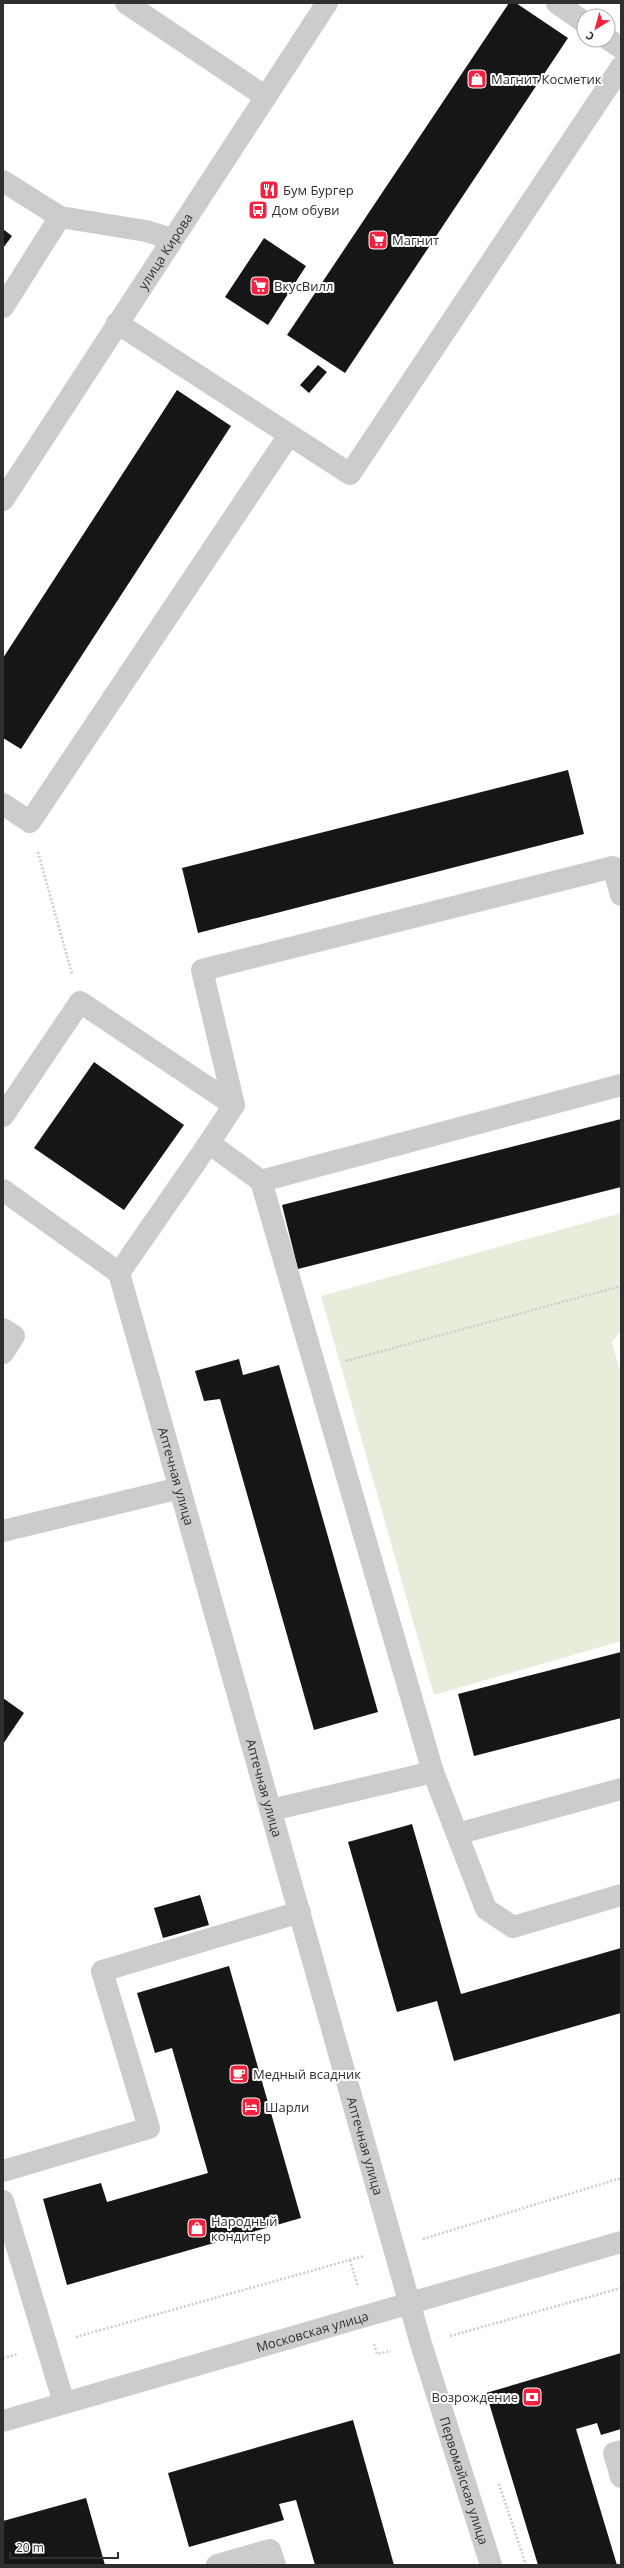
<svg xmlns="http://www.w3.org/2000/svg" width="624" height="2568" viewBox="0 0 624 2568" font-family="'Open Sans',sans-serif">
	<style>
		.green { fill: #e6eedb }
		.building { fill: #161616 }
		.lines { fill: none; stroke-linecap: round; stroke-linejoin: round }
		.path { stroke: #ccc; stroke-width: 2.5; stroke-dasharray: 2 2; stroke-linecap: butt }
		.minor { stroke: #ccc; stroke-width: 22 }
		.labels { text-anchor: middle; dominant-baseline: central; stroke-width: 4; stroke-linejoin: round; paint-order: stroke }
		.poi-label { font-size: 13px; fill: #2f2f2f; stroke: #fff; text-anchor: start }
		.street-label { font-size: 13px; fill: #2f2f2f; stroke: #fff }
	</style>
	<rect width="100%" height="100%" fill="#fff"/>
	<!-- green -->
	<path class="green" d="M621 1213V1331L612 1342 621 1375V1641L434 1695 321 1296Z"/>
	<!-- building -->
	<path class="building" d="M509 3H516L568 38 345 373 287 335Z
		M3 229 12 236 3 248Z
		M264 238 306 266 268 325 225 297Z
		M318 365 327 372 309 393 300 385Z
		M177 390 231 426 21 749 3 738V658Z
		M568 770 584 834 198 933 182 868Z
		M94 1062 184 1125 124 1210 34 1148Z
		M621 1119V1187L298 1269 282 1205Z
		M239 1359 243 1375 279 1365 378 1712 314 1730 220 1399 204 1401 195 1371Z
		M621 1652V1718L474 1756 458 1694Z
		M3 1698 24 1713 3 1744Z
		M412 1824 461 1994 621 1948V2013L454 2061 437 2001 397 2012 348 1842Z
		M200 1895 209 1925 163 1938 154 1908Z
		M229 1966 301 2218 67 2285 43 2199 101 2183 107 2202 208 2173 172 2048 155 2053 137 1993Z
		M621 2353V2429L601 2435 597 2423 576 2429 617 2565H538L486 2393Z
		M353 2420 394 2565H315L296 2500 279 2504 284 2520 189 2547 168 2473Z
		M86 2498 105 2565H3V2521Z"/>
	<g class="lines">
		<!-- path -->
		<path class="path" d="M38 852 72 974
			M346 1361 621 1286
			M423 2239 621 2178
			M350 2260 358 2287
			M450 2336 621 2288
			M76 2337 364 2256
			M374 2344 377 2354 391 2351
			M3 2358 18 2354
			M499 2484 526 2565"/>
		<!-- minor -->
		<g class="minor">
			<path d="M126 3 266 97"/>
			<path d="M557 3 584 22"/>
			<path d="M608 39 621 48"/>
			<path d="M3 181 60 217 146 231 172 239"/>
			<path d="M3 307 60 217"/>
			<path d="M117 323 350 474 621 67"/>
			<path id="s1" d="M3 500 327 3"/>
			<path d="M3 804 30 822 289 435"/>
			<path d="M3 1116 80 1002 234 1105"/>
			<path d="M261 1181 621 1085"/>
			<path d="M3 1190 119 1273"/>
			<path id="s2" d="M119 1273 421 2344 491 2565"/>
			<path d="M119 1273 209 1143"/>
			<path d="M3 1329 14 1336 3 1353"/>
			<path d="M3 1531 180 1488"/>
			<path d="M433 1772 261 1181 209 1143 234 1105 202 970 613 867 621 895"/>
			<path d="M271 1810 433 1772 457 1834 621 1789"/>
			<path d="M457 1834 486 1909 513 1927 621 1895"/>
			<path d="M3 2171 149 2128 102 1971 300 1912"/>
			<path d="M3 2201 64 2403"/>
			<path id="s3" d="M3 2421 621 2242"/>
			<path d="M621 2451 614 2453 621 2477"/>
			<path d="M217 2565 270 2550 275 2565"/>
		</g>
	</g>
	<!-- icons -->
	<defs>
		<g id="shop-square" transform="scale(1)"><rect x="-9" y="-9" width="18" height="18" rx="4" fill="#f6213e" stroke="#fff"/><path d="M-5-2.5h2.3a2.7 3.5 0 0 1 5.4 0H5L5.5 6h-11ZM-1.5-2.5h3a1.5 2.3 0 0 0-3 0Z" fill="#fff"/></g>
		<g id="restaurant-square" transform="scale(1)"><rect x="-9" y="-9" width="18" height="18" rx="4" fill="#f6213e" stroke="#fff"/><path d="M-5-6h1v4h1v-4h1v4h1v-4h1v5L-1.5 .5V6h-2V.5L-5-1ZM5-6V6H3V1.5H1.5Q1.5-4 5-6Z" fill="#fff"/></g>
		<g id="bus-square" transform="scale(1)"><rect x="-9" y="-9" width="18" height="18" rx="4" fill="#f6213e" stroke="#fff"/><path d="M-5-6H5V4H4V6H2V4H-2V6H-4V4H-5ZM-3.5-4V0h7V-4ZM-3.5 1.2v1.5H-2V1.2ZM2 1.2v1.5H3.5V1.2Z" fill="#fff"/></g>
		<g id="supermarket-square" transform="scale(1)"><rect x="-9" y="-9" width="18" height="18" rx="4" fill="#f6213e" stroke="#fff"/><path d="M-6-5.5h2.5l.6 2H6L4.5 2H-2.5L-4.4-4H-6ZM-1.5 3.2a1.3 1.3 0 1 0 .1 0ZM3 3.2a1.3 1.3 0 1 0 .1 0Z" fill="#fff"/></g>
		<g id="cafe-square" transform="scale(1)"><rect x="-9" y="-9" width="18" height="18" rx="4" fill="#f6213e" stroke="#fff"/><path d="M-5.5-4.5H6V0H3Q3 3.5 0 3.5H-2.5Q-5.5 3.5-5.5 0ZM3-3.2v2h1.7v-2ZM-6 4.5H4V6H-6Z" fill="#fff"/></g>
		<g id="hotel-square" transform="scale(1)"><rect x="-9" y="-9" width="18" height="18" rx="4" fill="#f6213e" stroke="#fff"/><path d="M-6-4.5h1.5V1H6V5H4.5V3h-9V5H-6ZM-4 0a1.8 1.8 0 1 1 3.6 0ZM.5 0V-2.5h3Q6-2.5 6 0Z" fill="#fff"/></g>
		<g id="bank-square" transform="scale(1)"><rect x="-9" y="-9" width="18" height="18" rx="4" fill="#f6213e" stroke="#fff"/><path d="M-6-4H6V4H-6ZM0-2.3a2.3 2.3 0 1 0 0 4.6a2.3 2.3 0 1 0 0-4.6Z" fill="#fff"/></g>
	</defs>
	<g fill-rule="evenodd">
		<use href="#shop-square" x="477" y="79"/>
		<use href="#restaurant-square" x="269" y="190"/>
		<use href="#bus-square" x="258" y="210"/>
		<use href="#supermarket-square" x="378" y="240"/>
		<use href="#supermarket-square" x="260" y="286"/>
		<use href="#cafe-square" x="239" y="2074"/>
		<use href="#hotel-square" x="251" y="2107"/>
		<use href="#shop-square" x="197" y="2228"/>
		<use href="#bank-square" x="532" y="2397"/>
	</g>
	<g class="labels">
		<!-- poi labels -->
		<g class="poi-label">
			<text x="491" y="79">Магнит Косметик</text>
			<text x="283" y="190">Бум Бургер</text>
			<text x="272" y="210">Дом обуви</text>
			<text x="392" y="240">Магнит</text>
			<text x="274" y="286">ВкусВилл</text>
			<text x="253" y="2074">Медный всадник</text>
			<text x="265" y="2107">Шарли</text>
			<text x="211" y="2221">Народный<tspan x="211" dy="15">кондитер</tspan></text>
			<text x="518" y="2397" text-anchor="end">Возрождение</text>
		</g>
		<!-- street labels -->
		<g class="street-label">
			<text stroke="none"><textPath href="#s1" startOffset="297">улица Кирова</textPath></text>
			<text stroke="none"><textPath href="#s2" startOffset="211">Аптечная улица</textPath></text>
			<text stroke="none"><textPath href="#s2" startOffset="535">Аптечная улица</textPath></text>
			<text stroke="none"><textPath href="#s2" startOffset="907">Аптечная улица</textPath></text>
			<text stroke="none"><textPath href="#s3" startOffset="322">Московская улица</textPath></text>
			<text stroke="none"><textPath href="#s2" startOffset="1256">Первомайская улица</textPath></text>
		</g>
	</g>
	<!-- border -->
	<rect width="624" height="2568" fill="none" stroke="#2f2f2f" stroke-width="8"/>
	<!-- north arrow -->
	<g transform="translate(596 28) rotate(217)"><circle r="19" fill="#ffffff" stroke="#acacac"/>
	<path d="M0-3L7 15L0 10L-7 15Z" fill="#f6213e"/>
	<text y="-6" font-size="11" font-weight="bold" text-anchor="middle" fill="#2f2f2f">С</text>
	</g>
	<!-- scale -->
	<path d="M10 2552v6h108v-6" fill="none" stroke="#2f2f2f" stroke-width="2"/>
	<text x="16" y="2552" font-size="12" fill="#2f2f2f" stroke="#ffffff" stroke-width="3" paint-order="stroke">20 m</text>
</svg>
